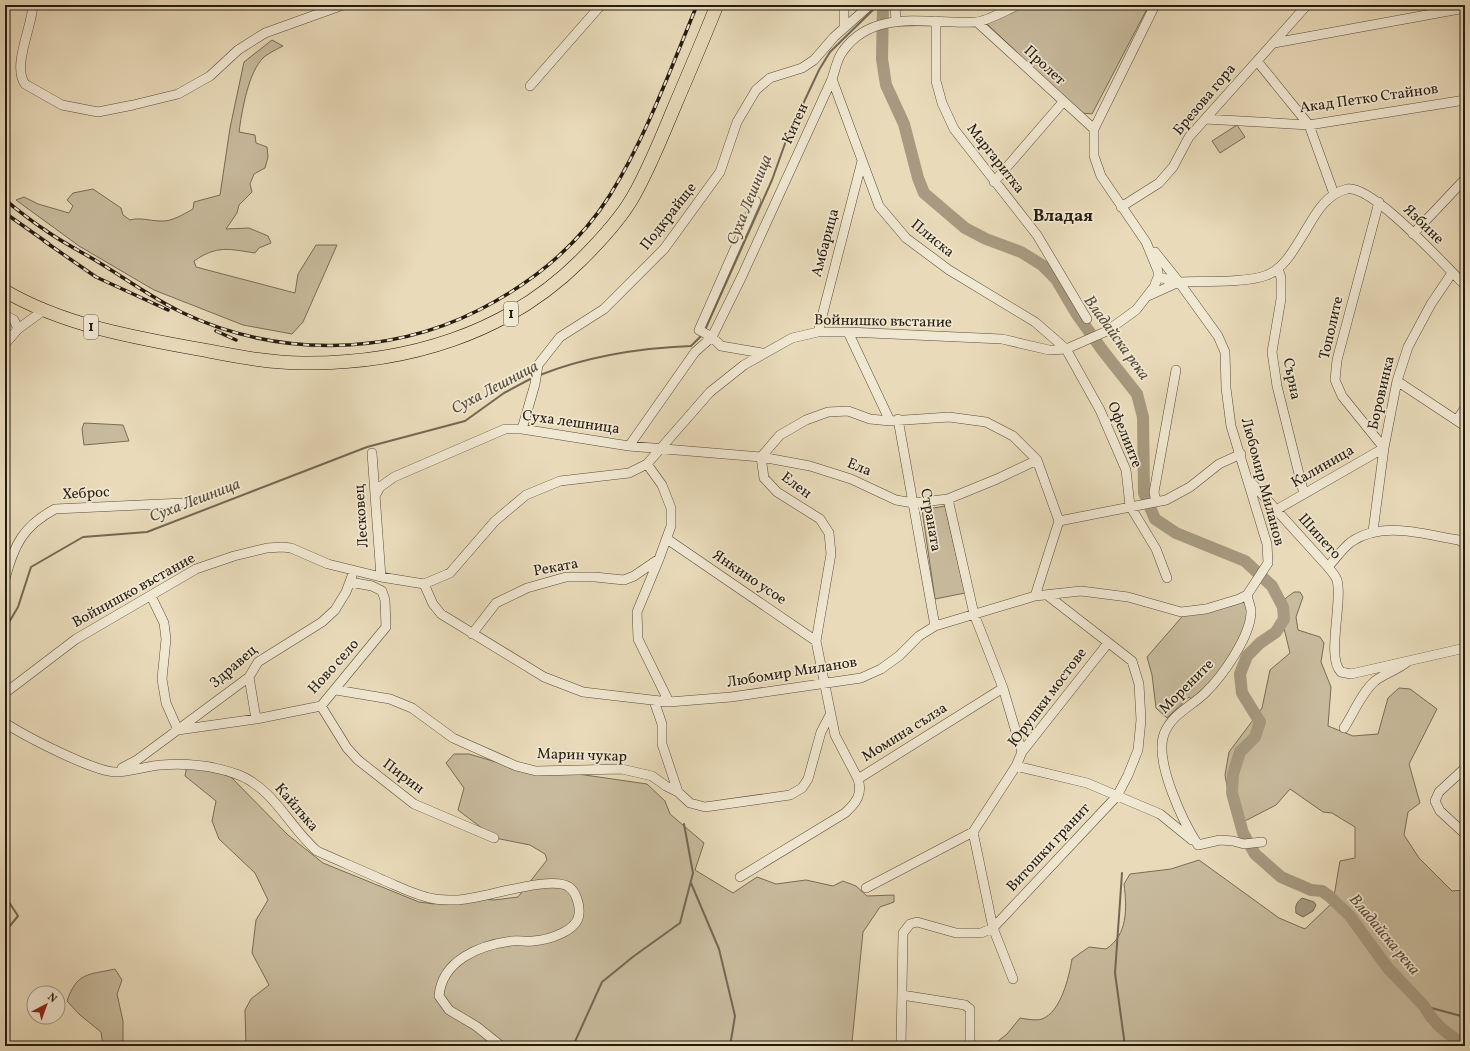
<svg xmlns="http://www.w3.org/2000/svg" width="1470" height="1051" viewBox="0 0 1470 1051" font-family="Vollkorn,serif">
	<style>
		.green { fill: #c8bb9d; stroke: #776c56 }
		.water { fill: #a79a80; stroke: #736852 }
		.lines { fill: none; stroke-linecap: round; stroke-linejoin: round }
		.stream { stroke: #736852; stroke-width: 2 }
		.river { stroke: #a79a80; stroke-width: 12 }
		.minor-casing { stroke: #574c39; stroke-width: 10 }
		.highway-casing { stroke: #261c0e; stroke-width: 14 }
		.minor { stroke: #f1e8d2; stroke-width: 9 }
		.highway { stroke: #e9dbba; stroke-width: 13 }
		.rail-casing { stroke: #261c0e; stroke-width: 3.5 }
		.rail { stroke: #f1e8d2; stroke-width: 2; stroke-dasharray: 6; stroke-linecap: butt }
		.labels { text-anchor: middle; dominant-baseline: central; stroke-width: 3.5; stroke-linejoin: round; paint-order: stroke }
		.shield { fill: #f1e8d2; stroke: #635949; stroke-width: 1 }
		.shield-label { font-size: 14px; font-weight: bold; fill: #261c0e }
		.street-label { font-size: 15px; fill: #261c0e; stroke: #f1e8d2 }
		.water-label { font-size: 16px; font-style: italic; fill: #5a4e3c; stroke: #f1e8d2 }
		.quarter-label { font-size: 17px; font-weight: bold; fill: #261c0e; stroke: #f1e8d2 }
	</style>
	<rect width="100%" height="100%" fill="#e9dbba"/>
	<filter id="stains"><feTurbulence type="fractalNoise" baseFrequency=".005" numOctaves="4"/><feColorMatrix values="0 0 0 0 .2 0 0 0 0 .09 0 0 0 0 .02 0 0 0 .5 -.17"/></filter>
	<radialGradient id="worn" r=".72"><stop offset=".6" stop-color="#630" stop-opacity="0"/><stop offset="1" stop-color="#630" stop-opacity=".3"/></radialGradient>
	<!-- green -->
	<path class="green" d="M1030 5H1149L1092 114 1081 113 985 22Z
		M272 40 283 46C277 49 269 53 264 57 248 72 242 111 239 132L255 135 256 143 267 147 268 157 265 168 254 174 250 184 252 192 239 205 237 213 226 229 249 228 268 236 271 243 259 248 255 253C229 249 217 245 194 261L196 267 295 293 298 274 316 245H337L303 322 292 334 243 325 154 290 79 246 16 200 24 197 38 204 69 213 73 206 67 200 73 193 93 189 121 208 123 215 130 220C140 217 150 221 161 221 171 222 184 214 193 209L194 202 220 195 230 128 244 62Z
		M1237 125 1245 137 1220 153 1212 141Z
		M84 423 123 425 129 441 84 445 82 429Z
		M945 506 965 593 935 599 922 510Z
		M1294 592H1300L1303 597 1296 617 1298 630 1320 637 1324 643 1321 662 1331 687 1328 726 1353 736 1378 734 1388 698 1399 688 1410 689 1437 709 1409 764 1420 803 1408 812 1404 835 1419 858 1452 891 1465 890V1046H992L1007 1034 1020 1018C1026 1019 1036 1021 1042 1019 1061 1012 1069 977 1072 959L1089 947 1106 949C1128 935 1127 908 1124 884L1130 874 1171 869 1199 860 1279 918 1305 929 1333 902 1340 861 1355 858V827L1332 813 1323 812 1290 789 1276 805 1241 823 1231 809 1225 775 1229 752 1262 708 1270 670 1290 653 1278 604Z
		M1247 595 1251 610 1231 661 1194 701 1189 697 1167 718 1156 708 1152 675 1147 657 1187 611Z
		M454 754H469L533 773 578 774 647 784 665 801 670 814 704 843 695 870 733 893 757 877 776 884 806 880 833 886 843 881 856 886 867 896 894 895V902L880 907 863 932 852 1042 856 1046H246L245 1010 251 999 269 985 252 953 256 920 268 900 255 873 219 839 212 821 216 801 185 776 187 766 226 772 288 835 323 863 419 902 434 904 461 897 494 900 518 897 547 860 545 854 530 845 495 838 458 810 464 788 446 763Z
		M115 969 122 980 117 994 123 1021V1046H103L101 1032 80 1015 67 1001C77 972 88 975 115 969Z"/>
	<!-- water -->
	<path class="water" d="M1302 898 1314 902 1316 905 1313 911 1303 917 1296 913C1295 906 1296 903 1302 898Z"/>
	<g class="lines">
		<!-- stream -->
		<path class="stream" d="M705 330 772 180 787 138 819 70 830 52 878 5
			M540 375C588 356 640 348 691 346L703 334
			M5 629 18 607 31 567 83 537 147 532 367 447 465 421 504 393 532 378
			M1122 873 1115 973 1125 1046
			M691 883 719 949 735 1016 730 1046
			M5 896 18 916 5 932
			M1424 1006 1465 1017
			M573 1046 602 982 634 956 680 923 693 873 684 824"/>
		<!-- river -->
		<path class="river" d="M883 5 882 59 886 85 904 124 918 178 924 193 965 228 986 239 1021 252 1042 265 1056 279 1076 313 1103 351 1137 394 1143 417 1144 493 1155 519 1176 533 1245 561 1272 586 1283 607 1284 619 1276 632 1260 643 1247 656 1240 674 1242 693 1260 722 1255 737 1240 752 1233 774 1232 793 1243 833 1255 854 1281 877 1311 890 1322 891 1329 896 1350 916 1387 967 1424 1006 1431 1017 1440 1027 1464 1046"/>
		<!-- minor casing -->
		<g class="minor-casing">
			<path id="minor" d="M33 5C32 27 12 66 25 84L62 105 98 112 133 105 178 94 210 76 238 50 265 33 343 5
				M895 5 896 22
				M936 21V81L942 103 954 129 1037 235 1087 319
				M977 22 1094 129
				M844 27V5
				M1274 43 1465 8
				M1257 61 1309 125 1334 194
				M832 79 879 206 906 238 949 270 1035 322 1066 349 1100 410 1126 470 1130 506 1156 549 1167 578
				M530 86 601 5
				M1205 119 1309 125 1465 100
				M994 182 1063 102
				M756 201 699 330 712 337 742 276 832 79C835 71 837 58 843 51 874 7 930 25 975 22 986 22 1006 10 1018 5
				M1121 207 1159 183 1173 167 1189 137 1307 5
				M1413 234 1465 179
				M1278 268 1281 278V299L1272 352 1277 386 1304 494
				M1179 282C1202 281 1248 283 1267 275 1285 268 1296 246 1306 230 1316 213 1326 194 1347 189 1372 184 1445 266 1465 285
				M1148 296 1179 282 1155 252
				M5 315 14 320 18 329
				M818 332 862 161
				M848 332 890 421
				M5 344 18 329 44 310
				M1397 381 1465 426
				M898 419 935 626
				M1457 420 1465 408
				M522 429 535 384 538 365 560 337 604 309 664 249 720 172 737 122 756 90 770 78 802 68 814 60 834 37 870 5
				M629 446 695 352 712 337 721 346 762 353
				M372 453 381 577
				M1251 482 1328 567C1331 571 1335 575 1337 580 1343 602 1326 658 1341 672L1351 674 1465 648
				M375 496 380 487 394 477 505 429H522L629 446 761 457 810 466 851 479 896 500 913 503 948 499 997 479 1037 460
				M948 499 974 614 1003 688 1022 752
				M1156 502 1154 492 1176 370
				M1276 510 1384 448 1342 396 1335 380 1337 360 1379 202
				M1059 521 1166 500 1190 487 1219 464 1241 454
				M1373 531 1384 448 1397 381 1408 347 1431 304 1452 273
				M667 539 816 641
				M659 559 637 612 638 639 669 702
				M1328 567C1335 559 1343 548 1351 542 1383 520 1425 535 1459 540L1465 544
				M5 579C14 545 23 526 55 509L183 503
				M424 584 433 604 441 614 544 677 583 692 669 702 731 697 861 678 881 669 899 656 919 636 935 626 1035 596 1081 591 1128 597 1181 612 1206 609 1239 599 1247 595 1268 563 1267 544 1231 426 1226 388 1225 352 1218 336 1179 282 1158 277
				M151 596 164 623 166 639 162 679 166 703 178 730 256 719 321 706 386 627 385 600 382 591 372 586 350 582
				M472 634 496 603 527 588 566 577H595L624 580 634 576 659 559 671 526V508L662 485 647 464
				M249 677 256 719
				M336 690 390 699 412 708 453 738 516 766 536 771 622 769 652 776 666 786 678 792 690 803 705 807 790 795 802 788 808 779 821 732 830 715
				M5 693 76 639 196 569 234 556 267 548 282 547 291 548 328 564 381 577 424 584 450 573 495 521 526 495 560 481 629 473 647 464 710 392 744 365 792 338 818 332H848L1002 339 1049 350 1066 349 1107 331 1136 310 1154 287 1158 277V271L1146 242 1101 176 1094 156V129L1155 5
				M654 701 662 724V744L678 792
				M321 706 347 748 358 760 414 804 494 838
				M5 723C25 736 94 772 116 772 131 772 146 766 161 765 187 763 215 766 239 775 274 789 290 828 317 851 339 861 361 870 383 880 400 887 416 896 435 899 441 900 449 900 456 900 480 900 551 874 569 887 576 892 580 905 579 914 578 931 548 940 533 941 526 942 519 940 512 941 480 945 442 960 439 996L449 1010 476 1026 501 1046
				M1344 728C1353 714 1362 692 1375 681 1384 674 1397 670 1407 662
				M1016 766 1087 783 1160 814 1192 840
				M122 768 137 760 249 677 258 662 322 622 335 610 346 592 352 576
				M1465 768 1439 792 1435 801 1440 811 1465 834
				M858 779 835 735 816 641 831 554 829 533 820 519 777 492 764 478 761 457 780 435 806 420 828 412 848 411 870 419 890 421 949 417 986 422 1013 436 1037 460 1059 521 1035 596
				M973 832 993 928 1013 979
				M1198 845C1183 822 1154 761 1164 734 1172 714 1190 707 1204 694 1222 677 1252 635 1251 610 1250 605 1248 600 1247 595
				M1198 845 1220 840 1233 841 1244 844 1262 842
				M740 877 845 813C856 803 863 794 858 779L1003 688
				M866 888 973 832 1016 766 1022 752 1108 643
				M902 995 965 1005 970 1009V1046
				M901 1046 903 933 910 924 917 922 956 933H981L993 928 1117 796 1128 775 1138 750 1141 720 1139 684 1132 661 1047 595"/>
		</g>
		<!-- highway casing -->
		<g class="highway-casing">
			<path id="highway" d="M5 291C67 327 139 338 209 351 240 357 272 363 303 363 406 364 507 334 581 260 600 241 620 220 633 197 649 169 661 139 673 110 688 75 703 40 717 5"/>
		</g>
		<!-- minor -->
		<use href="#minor" class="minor"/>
		<!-- highway -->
		<use href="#highway" class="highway"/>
		<!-- rail casing -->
		<g class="rail-casing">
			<path id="rail" d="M5 200C18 210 31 221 45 230 63 243 84 253 103 265 129 281 154 299 181 312 275 357 386 357 479 310 532 283 578 246 610 195 646 137 671 68 697 5
				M5 213 49 244
				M44 241 96 277 168 310
				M216 331 236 340"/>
		</g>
		<!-- rail -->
		<use href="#rail" class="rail"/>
	</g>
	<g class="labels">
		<!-- shield labels -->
		<g class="shield">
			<rect x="504" y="302" width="14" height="24" rx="3"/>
			<rect x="84" y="315" width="14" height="24" rx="3"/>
		</g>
		<g class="shield-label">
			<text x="511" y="314">1</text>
			<text x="91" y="327">1</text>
		</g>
		<!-- street labels -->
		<g class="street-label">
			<text transform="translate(1044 66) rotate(43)">Пролет</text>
			<text transform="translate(1369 99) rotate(-8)">Акад Петко Стайнов</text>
			<text transform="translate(1205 100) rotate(-50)">Брезова гора</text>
			<text transform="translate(796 124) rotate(-66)">Китен</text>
			<text transform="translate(995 159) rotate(52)">Маргаритка</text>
			<text transform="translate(669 217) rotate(-52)">Подкрайще</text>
			<text transform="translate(1423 225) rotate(44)">Язбине</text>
			<text transform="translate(932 239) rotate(39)">Плиска</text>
			<text transform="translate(826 243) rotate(-75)">Амбарица</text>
			<text transform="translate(883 322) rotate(1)">Войнишко въстание</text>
			<text transform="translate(1332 328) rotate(-77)">Тополите</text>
			<text transform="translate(1291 379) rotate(79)">Сърна</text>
			<text transform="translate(1382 393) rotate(-77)">Боровинка</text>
			<text transform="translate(571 423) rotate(8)">Суха лешница</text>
			<text transform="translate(1124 435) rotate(68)">Офелиите</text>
			<text transform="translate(1323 467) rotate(-30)">Калиница</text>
			<text transform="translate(859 468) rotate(22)">Ела</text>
			<text transform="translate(1262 482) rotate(75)">Любомир Миланов</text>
			<text transform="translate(796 486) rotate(37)">Елен</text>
			<text transform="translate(86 494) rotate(-3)">Хеброс</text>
			<text transform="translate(362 516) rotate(-94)">Лесковец</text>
			<text transform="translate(930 520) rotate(80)">Страната</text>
			<text transform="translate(1319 537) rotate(48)">Шипето</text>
			<text transform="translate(556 568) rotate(-10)">Реката</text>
			<text transform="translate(749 578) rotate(34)">Янкино усое</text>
			<text transform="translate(134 591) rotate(-29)">Войнишко въстание</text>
			<text transform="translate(234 667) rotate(-41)">Здравец</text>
			<text transform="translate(334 667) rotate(-48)">Ново село</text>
			<text transform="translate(792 673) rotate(-9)">Любомир Миланов</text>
			<text transform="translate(1187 687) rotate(-45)">Морените</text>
			<text transform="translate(1048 698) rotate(-53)">Юрушки мостове</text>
			<text transform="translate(905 733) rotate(-32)">Момина сълза</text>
			<text transform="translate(582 756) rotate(2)">Марин чукар</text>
			<text transform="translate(403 777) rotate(37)">Пирин</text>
			<text transform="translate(296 808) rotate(49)">Кайлъка</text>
			<text transform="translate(1049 848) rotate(-47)">Витошки гранит</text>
		</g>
		<!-- water labels -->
		<g class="water-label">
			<text transform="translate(750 200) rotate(-68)">Суха Лешница</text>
			<text transform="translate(1116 338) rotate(54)">Владайска река</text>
			<text transform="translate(495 388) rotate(-28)">Суха Лешница</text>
			<text transform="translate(195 501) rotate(-21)">Суха Лешница</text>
			<text transform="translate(1384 935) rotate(50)">Владайска река</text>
		</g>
		<!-- quarter labels -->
		<g class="quarter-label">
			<text x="1063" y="216">Владая</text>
		</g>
	</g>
	<!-- margin -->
	<rect width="1470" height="1051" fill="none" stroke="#e9dbba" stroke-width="20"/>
	<rect x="6" y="6" width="1458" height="1039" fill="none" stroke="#261c0e" stroke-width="2"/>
	<rect x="10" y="10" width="1450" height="1031" fill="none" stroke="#261c0e"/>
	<!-- north arrow -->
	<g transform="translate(46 1005) rotate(41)"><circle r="19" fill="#f1e8d2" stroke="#a09684"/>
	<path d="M0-3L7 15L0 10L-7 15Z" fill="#8f2418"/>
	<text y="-6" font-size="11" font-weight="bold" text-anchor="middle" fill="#261c0e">N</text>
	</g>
	<rect width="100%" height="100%" filter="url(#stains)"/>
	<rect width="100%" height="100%" fill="url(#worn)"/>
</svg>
